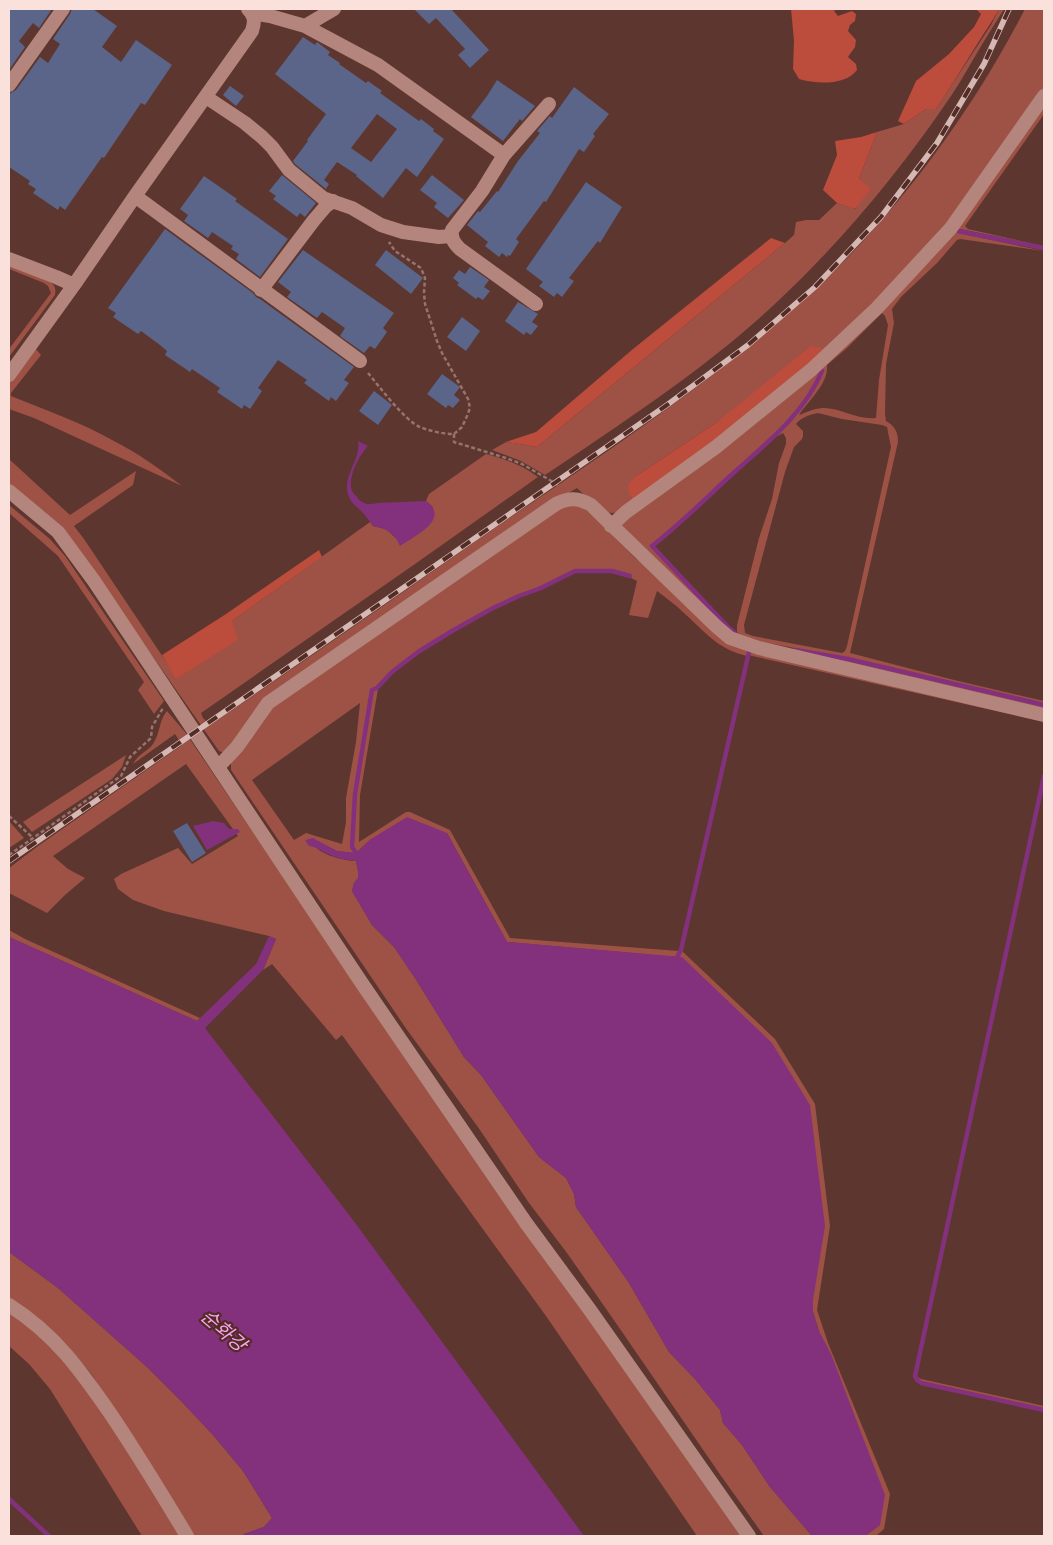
<svg xmlns="http://www.w3.org/2000/svg" width="1053" height="1545" viewBox="0 0 1053 1545" font-family="'Alegreya Sans','Noto Sans KR',sans-serif">
	<style>
		.green { fill: #9d5245; fill-rule: evenodd }
		.forest { fill: #bc4c3b }
		.water { fill: #84317d }
		.lines { fill: none; stroke-linecap: round; stroke-linejoin: round }
		.stream { stroke: #84317d; stroke-width: 4.5 }
		.building { fill: #5a6589; fill-rule: evenodd }
		.path { stroke: #96746d; stroke-width: 2.5; stroke-dasharray: 4 2.5; stroke-linecap: butt }
		.minor { stroke: #b3857c; stroke-width: 14 }
		.rail-casing { stroke: #d5b8b3; stroke-width: 5.5 }
		.rail { stroke: #522c25; stroke-width: 4; stroke-dasharray: 11; stroke-linecap: butt }
		.labels { text-anchor: middle; dominant-baseline: central; stroke-width: 4.5; stroke-linejoin: round; paint-order: stroke }
		.water-label { font-size: 19px; font-style: italic; fill: #fba3f1; stroke: #522c25 }
	</style>
	<rect width="100%" height="100%" fill="#5d362f"/>
	<!-- green -->
	<path class="green" d="M999 9H1004C998 19 992 28 986 38 974 57 964 77 951 96 901 170 843 240 778 301 708 367 625 421 545 475L521 461 492 450 506 442 537 447 785 243 794 235 796 222 806 220H819L837 203 856 209 859 179 877 132 904 124 926 109H936L991 25Z
		M1025 9H1044V94L962 209 830 349 717 422 636 476 635 502C629 506 621 513 613 513 604 514 584 495 577 488L562 497 266 703 225 753 219 751 144 644 46 513 9 483V459L70 515 136 471 133 485 74 526 84 539 177 678 232 621 370 522 373 526 386 529 398 540 433 507 426 501 429 494 486 454C505 459 522 465 538 477L415 564 201 713 203 718 210 725C309 658 407 589 505 521 605 453 707 386 797 304 813 289 830 275 846 259 917 186 978 100 1025 9Z
		M1044 101V113L1042 117 965 226 968 229 1044 246 960 229 957 231 958 233 1044 251 960 239 957 240 937 263 901 297 892 309 894 323 886 364 885 414 886 421C895 426 898 432 898 442L850 653 954 680 1044 701V704L848 658 752 640 744 638 737 633V625L759 538 772 499 779 463 786 444V438L783 433 774 438C794 419 813 397 823 372V368L813 388 786 423 673 527 651 546 727 628 744 640 848 660 1044 706V713L755 645 736 638 728 634 629 538 621 527V522L624 518C733 439 843 359 931 256 973 208 1008 153 1044 101ZM882 313 885 316 888 325 879 380 876 418C857 420 839 407 822 408 813 409 807 412 799 415 809 400 829 383 827 365L847 348ZM818 413 842 419 882 425 887 427 891 447 847 646 845 651 842 653 753 636 745 633 744 625 785 472 794 447 802 439 803 436V431L796 424C802 417 809 415 818 413Z
		M9 265 51 282C55 286 56 289 55 295L9 357V349L51 293 48 286 44 283 9 269Z
		M35 348 41 355 11 393V396C46 410 82 423 114 441 138 453 160 469 182 486L34 418 9 409V383Z
		M9 505 50 539 65 556 164 701 154 714 138 690 144 682 58 556 9 513Z
		M560 505H579L588 512 601 523 635 558 664 581 720 633 1044 717V722L748 655 749 652H748L747 656C718 649 706 633 685 614 676 605 666 598 657 591L648 618 629 615 637 581 629 577 630 574 612 570H575L540 587 519 595 492 608 451 630 417 652 391 671 376 687 371 689 354 794 351 847 354 853 337 851 313 839C314 841 314 844 316 847 322 855 345 861 356 861L358 871V878L354 883 352 891 372 925 394 947 415 978 464 1057 481 1075 539 1157 566 1178 574 1194 576 1207 629 1283 669 1352 695 1379 720 1410 723 1423 742 1445 770 1487 812 1536H764L719 1473 618 1326 567 1253 529 1203 480 1130 405 1027 231 770V763L270 706ZM360 703 356 742 346 798V822L342 844 306 833 294 840 252 780Z
		M378 689 360 795 359 842 406 812H410L450 830 510 938 679 951 677 957 507 942 447 833 371 839 357 852 353 847 356 794 373 690Z
		M167 711 185 732 301 903 742 1536H697L546 1316 342 1035 336 1040 272 964 263 970 276 939 269 936 164 911 133 900 118 889 114 879 121 874 178 848 192 864 238 836 186 764 53 856 68 869 85 878 65 895 47 913 9 893V868L38 846 182 745 175 734 133 764C139 753 147 752 153 744 160 734 159 720 167 711Z
		M126 755 122 767 112 779 32 832 23 822Z
		M9 821 24 838 9 848Z
		M9 930 25 939 200 1018 197 1021 9 937Z
		M682 951 775 1039 815 1104 830 1226 817 1310 828 1343 890 1494 884 1529 876 1536H865L880 1525 813 1312V1300L679 957Z
		M9 1252 58 1288 147 1367 183 1403 213 1435 243 1471 272 1518 264 1527 244 1534 243 1536H193L92 1375 73 1352 55 1334 9 1299Z
		M9 1310 30 1325 87 1385 183 1536H142L50 1389 29 1364 9 1346Z
		M917 1377 921 1379 1044 1406V1409L924 1383 920 1381Z"/>
	<!-- forest -->
	<path class="forest" d="M791 9H837L834 11 838 16 852 11 856 14 855 21 850 25 848 31 856 40 855 47 848 57 856 64 857 70C845 86 816 84 799 79L793 69 794 41Z
		M976 9H999C992 22 984 33 976 46 963 67 950 88 936 109H926L904 124 898 121 916 81 949 54 974 27 981 14Z
		M877 132 859 179 871 189 855 209 837 203 823 190 837 155 835 141 861 137Z
		M771 238 785 243 537 447 506 442 536 432 633 349Z
		M811 346 830 350 635 502C630 497 628 493 628 485L636 476 717 422Z
		M319 550 322 557 232 621 238 640 176 679 162 655 226 614Z"/>
	<!-- water -->
	<path class="water" d="M358 441 368 446C359 456 347 477 352 491 353 493 355 495 357 497 362 505 370 505 378 503L426 501C451 519 415 536 400 546 394 532 387 529 373 526 370 522 367 517 363 513 359 508 353 505 350 499 339 477 362 461 358 441Z
		M407 817 447 833 507 942 682 957 772 1043 810 1105 825 1226 813 1300V1312L818 1329 831 1354 885 1495 880 1525 865 1536H812L770 1487 742 1445 723 1423 720 1410 695 1379 669 1352 629 1283 576 1207 574 1194 566 1178 539 1157 481 1075 464 1057 415 978 394 947 372 925 352 891 354 883 358 878V871L356 861C346 860 337 858 328 854 321 851 317 847 309 846L305 840 313 838 337 851 356 853 371 839Z
		M213 821 224 823 229 829H238L240 832 207 850 193 826Z
		M269 936 276 939 263 970 205 1028 356 1224 584 1536H243L244 1534 264 1527 272 1518 243 1471 213 1435 183 1403 147 1367 58 1288 9 1252V937L197 1021 256 964Z"/>
	<g class="lines">
		<!-- stream -->
		<path class="stream" d="M958 231 1044 248
			M737 635 728 627 652 546C679 525 704 500 729 477 763 446 804 415 822 371
			M795 650 848 659 1044 705
			M1044 776 915 1376 917 1380 921 1383 1044 1410
			M356 853 352 847 355 794 372 690 377 688 392 672 418 652 452 631 493 608 519 596 541 588 575 571H612L630 576
			M675 961 681 950 749 652
			M9 1499 49 1536"/>
	</g>
	<!-- building -->
	<path class="building" d="M9 9H52L39 28 33 23 19 41 25 47 9 70Z
		M72 9H93L117 26 102 47 121 62 136 40 172 65 145 105 141 103 104 158 102 157 65 210 60 206 58 210 33 193 36 189 28 184 30 181 9 167V94L16 90 40 57 48 63 60 44 53 39 70 14Z
		M414 9H451L489 50 470 68 458 55 465 49 436 18 429 24Z
		M303 37 315 45 317 42 330 52 328 55 340 63 339 64 366 83 368 81 382 91 380 93 419 121 421 119 434 129 433 131 444 139 417 177 406 168 383 198 356 176 357 175 337 162 324 180 329 184 326 189 295 164 293 161 308 141 307 140 326 114 275 74ZM377 114 397 129 371 162 351 148Z
		M497 80 535 106 522 121 520 119 503 141 471 117 487 96Z
		M230 86 244 96 236 106 223 95Z
		M574 87 609 114 593 134 595 136 584 152 579 149 546 202 544 201 516 239 519 242 510 256 508 255 507 257 502 253 499 257 485 246 488 242 467 225 478 211 480 212 497 191 498 192 518 161 540 133 537 131 550 116 552 118Z
		M282 175 316 203 305 217 300 213 297 217 273 199 276 196 269 191Z
		M432 175 464 200 448 218 434 207 437 203 420 190Z
		M204 176 237 199 235 201 288 239 260 277 236 259 239 254 231 249 233 246 212 232 208 238 184 221 188 215 180 209Z
		M586 182 622 207 600 243 598 241 569 278 574 281 562 297 557 293 554 297 539 286 543 282 526 269Z
		M165 229 253 293 256 297 260 299 354 367 344 380 349 383 336 401 331 397 329 401 304 383 307 380 278 360 258 388 262 391 250 409 244 405 242 409 217 392 220 388 192 369 190 372 165 355 167 351 160 345 141 331 138 334 113 317 116 313 108 308Z
		M303 250 394 313 383 328 387 332 375 349 370 346 364 353 340 336 345 328 322 312 317 318 287 297 291 292 278 282Z
		M386 250 423 278 411 294 375 265Z
		M470 267 489 280 484 287 490 291 483 300 478 297 476 299 457 285 459 283 453 278 459 270 465 274Z
		M518 302 538 314 532 322 538 326 531 335 526 332 524 335 505 321Z
		M462 317 480 331 466 351 447 337Z
		M442 374 460 387 454 395 460 400 453 408 448 405 446 408 427 394Z
		M374 391 392 405 378 425 359 411Z
		M187 823 206 853 192 862 173 831Z"/>
	<g class="lines">
		<!-- path -->
		<path class="path" d="M368 373C379 386 405 421 420 427 430 431 443 434 454 434L462 427 467 416 470 408 468 399 442 353 437 341 425 304 424 293 425 278 421 268 395 251 389 242
			M454 434V442L506 458 522 464 560 486
			M9 816 32 837
			M9 855 121 776 130 757 151 738 152 727 163 708"/>
		<!-- minor -->
		<path class="minor" d="M252 13 270 16 305 26 378 65 504 155
			M305 26 334 9
			M9 85 63 9
			M206 97 245 123 262 137 272 147 289 170 323 198 352 208 381 225 403 232 439 237 451 236
			M135 196 360 361
			M9 259 56 277 74 285
			M261 290 314 220 326 206 333 201
			M536 304 460 249C454 243 451 239 452 230L482 191 504 155 549 104
			M9 375 74 285 135 196 252 31C255 21 255 16 248 9
			M9 491 58 532 94 581 361 982 526 1223 590 1310 749 1536
			M611 526 626 512 716 447 811 370 877 308 951 228 1044 96
			M219 766 237 747 268 703 556 504C569 497 579 498 591 505L717 627 730 638 759 648 1044 715
			M9 1305C56 1335 81 1371 112 1416 138 1455 163 1496 187 1536"/>
		<!-- rail casing -->
		<g class="rail-casing">
			<path id="rail" d="M9 861 667 405 748 345 815 287 881 217 937 143 984 64 1009 9"/>
		</g>
		<!-- rail -->
		<use href="#rail" class="rail"/>
	</g>
	<g class="labels">
		<!-- water labels -->
		<g class="water-label">
			<text transform="translate(223 1331) rotate(41)">순화강</text>
		</g>
	</g>
	<!-- border -->
	<rect width="1053" height="1545" fill="none" stroke="#fbe1dc" stroke-width="20"/>
</svg>
